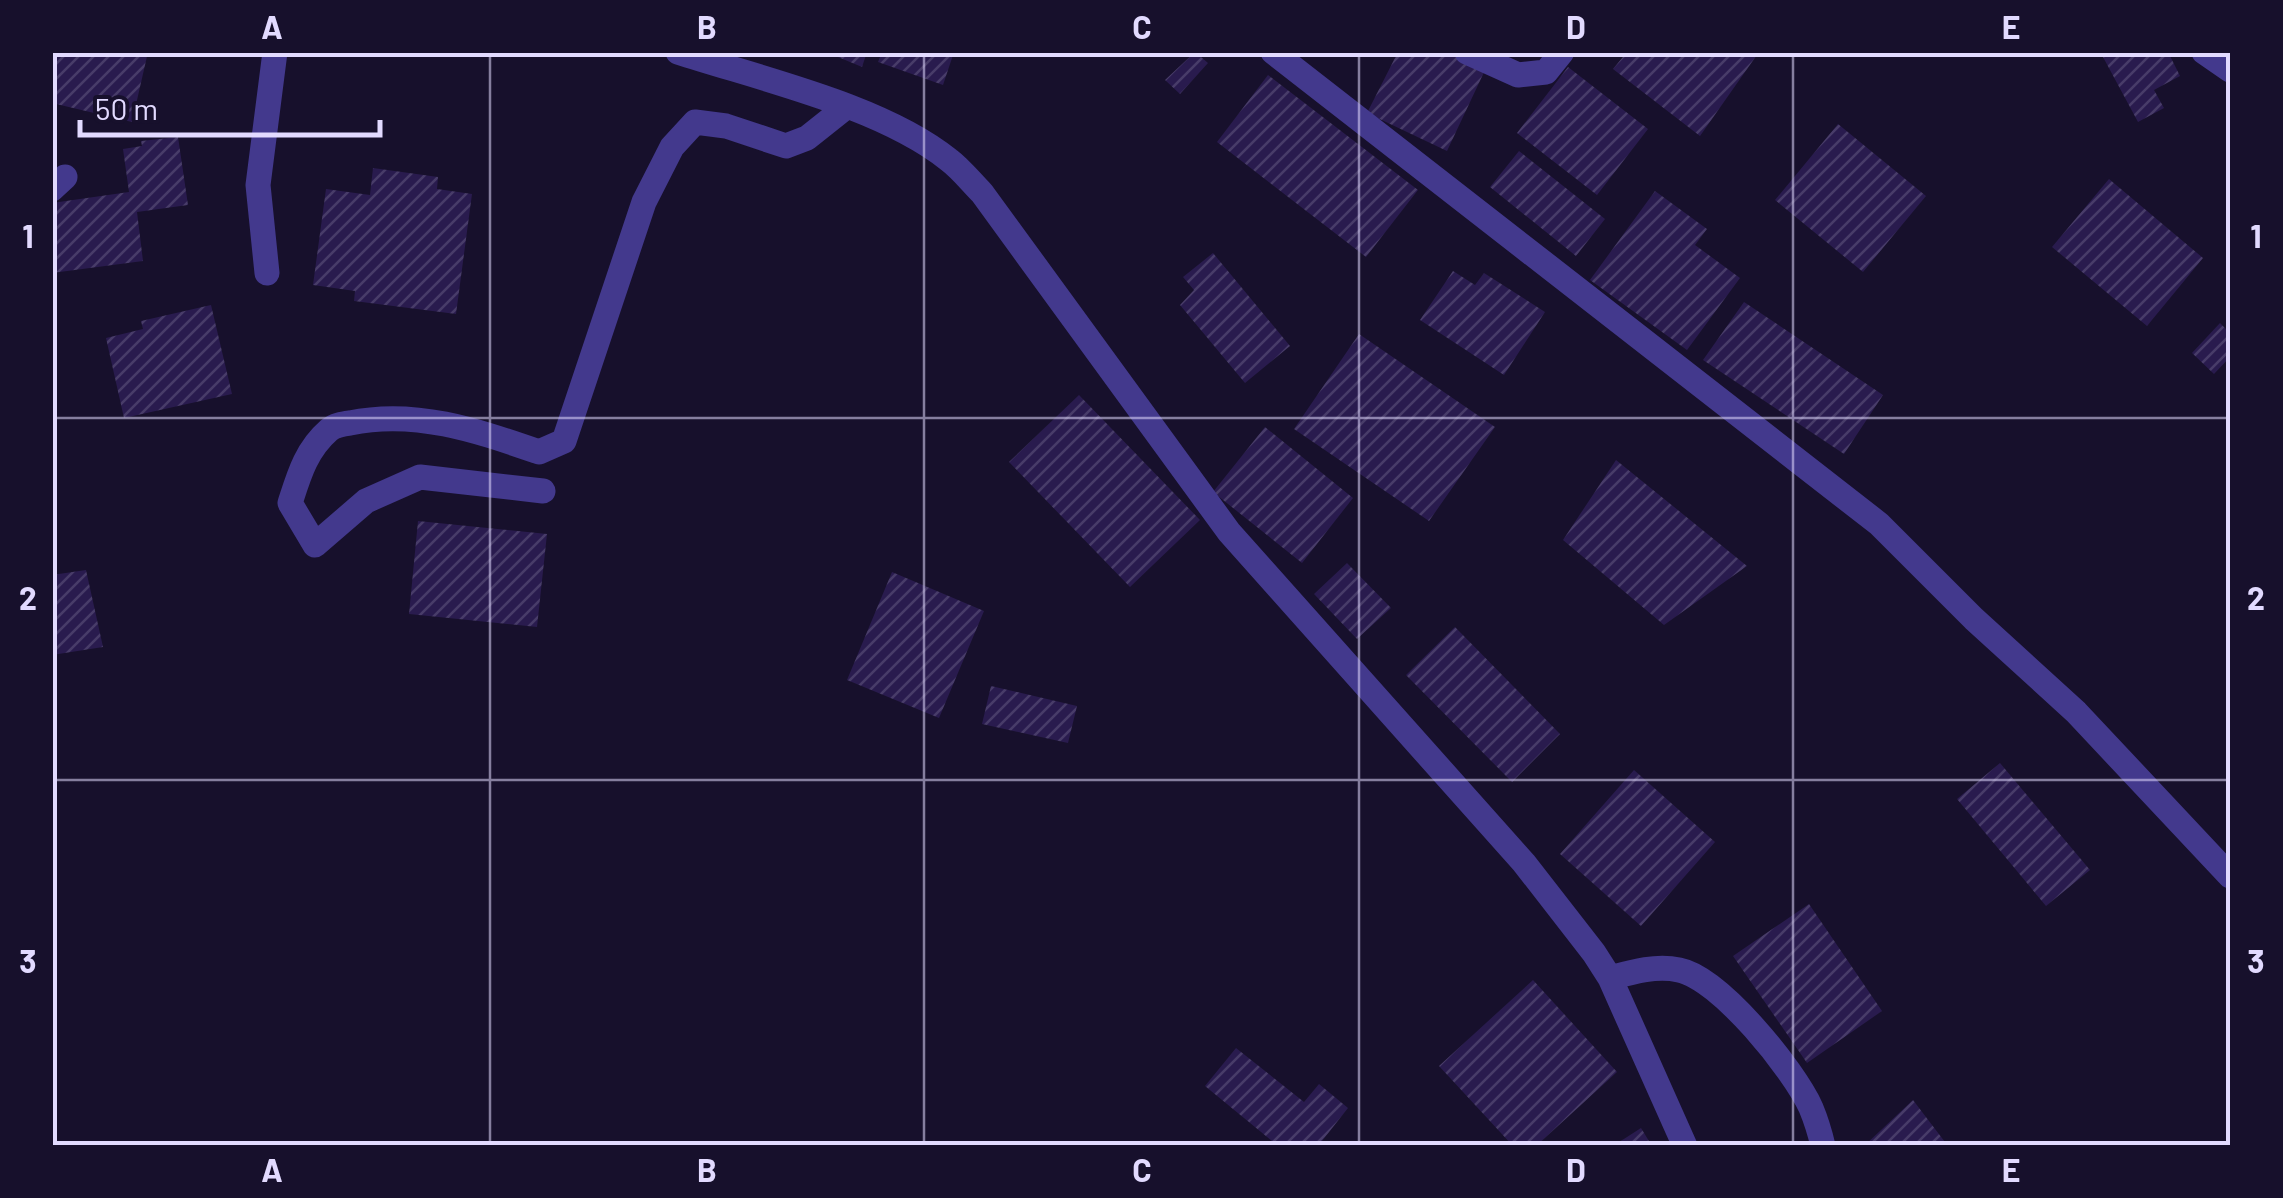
<svg xmlns="http://www.w3.org/2000/svg" width="2283" height="1198" viewBox="0 0 2283 1198" font-family="Barlow,sans-serif">
	<style>
		.building { fill: url(#building-hatch) }
		.lines { fill: none; stroke-linecap: round; stroke-linejoin: round }
		.street { stroke: #43398d; stroke-width: 25 }
		.grid { fill: none; stroke: #e2daff; stroke-width: 2.5; stroke-opacity: 0.55 }
		.neatline { fill: none; stroke: #e2daff; stroke-width: 4 }
		.grid-label { font-size: 32px; text-anchor: middle; font-weight: bold; fill: #e2daff }
	</style>
	<defs>
		<pattern id="building-hatch" width="6" height="6" patternUnits="userSpaceOnUse" patternTransform="scale(2.5)"><rect width="6" height="6" fill="#291b4e"/><path d="M-1 1l2-2M0 6l6-6M5 7l2-2" fill="none" stroke="#483c69"/></pattern>
	</defs>
	<rect width="100%" height="100%" fill="#17102c"/>
	<!-- building -->
	<path class="building" d="M52 52H148L132 122 52 103Z
		M826 52H867L862 67Z
		M882 52H954L943 85 878 62Z
		M1195 52 1208 63 1180 94 1165 80Z
		M1398 52H1454L1486 68 1447 151 1367 113Z
		M1627 52H1759L1700 136 1613 69Z
		M2111 52H2168L2180 76 2154 90 2164 108 2138 122 2103 57Z
		M1568 67 1648 129 1597 195 1517 133Z
		M1268 75 1418 190 1366 257 1217 142Z
		M1838 124 1926 196 1863 272 1775 200Z
		M178 137 188 205 137 212 143 261 52 273V203L129 192 123 149 142 146 141 141Z
		M1519 151 1605 219 1576 256 1490 187Z
		M373 168 438 177 437 189 472 194 456 314 354 301 355 291 313 285 326 189 370 195Z
		M2109 179 2203 258 2147 326 2052 247Z
		M1655 191 1707 229 1695 245 1740 278 1687 350 1590 280Z
		M1213 253 1290 346 1245 383 1180 305 1194 290 1183 277Z
		M1453 271 1475 285 1484 273 1545 312 1504 375 1420 320Z
		M1744 302 1883 395 1844 454 1703 360Z
		M211 305 232 394 124 418 106 338 143 329 141 321Z
		M2220 323 2230 333V357L2214 374 2192 353Z
		M1359 334 1495 427 1429 521 1294 429Z
		M1079 395 1200 520 1130 587 1009 462Z
		M1265 427 1353 498 1302 563 1213 492Z
		M1616 460 1747 566 1664 625 1563 540Z
		M418 521 547 534 537 627 409 614Z
		M1347 563 1391 608 1357 639 1314 594Z
		M86 570 103 647 52 655V575Z
		M892 572 984 611 939 718 847 680Z
		M1455 627 1560 734 1512 782 1406 675Z
		M991 686 1077 706 1068 743 982 724Z
		M2000 763 2090 870 2046 906 1957 799Z
		M1634 770 1715 842 1641 926 1560 854Z
		M1809 904 1882 1011 1807 1063 1733 956Z
		M1533 980 1617 1072 1536 1146H1513L1439 1066Z
		M1236 1048 1304 1102 1319 1084 1348 1108 1318 1146H1278L1205 1086Z
		M1913 1100 1948 1146H1864Z
		M1641 1128 1652 1146H1613Z"/>
	<g class="lines">
		<!-- street -->
		<path class="street" d="M678 52C761 79 882 106 949 160 961 169 971 182 982 193L1229 532 1524 863 1594 953 1610 978 1685 1146
			M1273 52 1879 524 1974 619 2076 712 2230 876
			M1467 52 1518 75 1546 72 1562 52
			M2204 52 2230 70
			M52 189 65 177
			M267 273 258 185 275 52
			M543 491 420 477 366 501 315 545 290 503C299 475 306 450 329 430 335 425 342 424 350 423 416 409 478 431 539 452L564 441 644 202 672 147 695 122 726 126 786 146 807 138 846 107
			M1610 978C1632 972 1656 965 1679 970 1720 978 1794 1070 1811 1108 1816 1120 1820 1133 1823 1146"/>
	</g>
	<!-- grid -->
	<path class="grid" d="M490 52V1146M924 52V1146M1359 52V1146M1793 52V1146M52 418H2230M52 780H2230"/>
	<!-- border -->
	<rect width="2283" height="1198" fill="none" stroke="#17102c" stroke-width="110"/>
	<!-- scale -->
	<path d="M80 120v15h300v-15" fill="none" stroke="#e2daff" stroke-width="5"/>
	<text x="95" y="120" font-size="30" fill="#e2daff" stroke="#17102c" stroke-width="8" paint-order="stroke">50 m</text>
	<rect x="55" y="55" width="2173" height="1088" class="neatline"/>
	<g class="grid-label">
		<text x="272" y="39">A</text>
		<text x="707" y="39">B</text>
		<text x="1142" y="39">C</text>
		<text x="1576" y="39">D</text>
		<text x="2011" y="39">E</text>
		<text x="28" y="248">1</text>
		<text x="2256" y="248">1</text>
		<text x="28" y="610">2</text>
		<text x="2256" y="610">2</text>
		<text x="28" y="973">3</text>
		<text x="2256" y="973">3</text>
		<text x="272" y="1182">A</text>
		<text x="707" y="1182">B</text>
		<text x="1142" y="1182">C</text>
		<text x="1576" y="1182">D</text>
		<text x="2011" y="1182">E</text>
	</g>
</svg>
